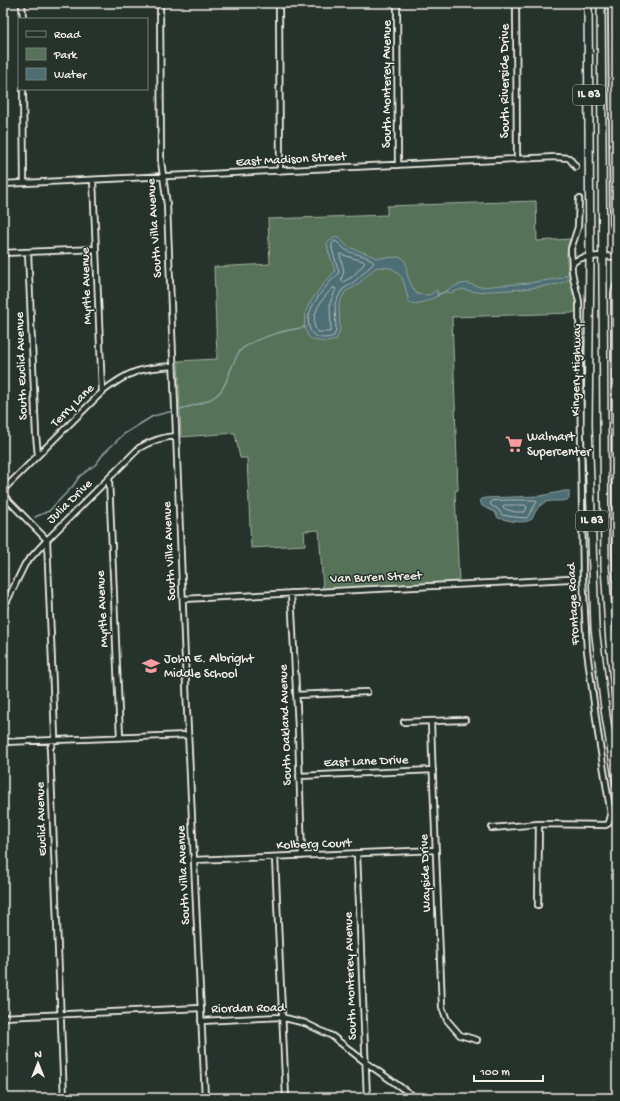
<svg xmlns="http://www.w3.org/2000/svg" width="620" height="1101" viewBox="0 0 620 1101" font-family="'Gochi Hand',sans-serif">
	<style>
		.green { fill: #567258; stroke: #a5b2a0 }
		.water { fill: #4e6e74; stroke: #90a2a2 }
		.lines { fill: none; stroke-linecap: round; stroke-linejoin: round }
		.shore { stroke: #b2bdba; stroke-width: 1 }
		.stream { stroke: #90a2a2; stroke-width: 1.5 }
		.minor-casing { stroke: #f4f1e8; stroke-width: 8 }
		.highway-casing { stroke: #f4f1e8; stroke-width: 10 }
		.minor { stroke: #26332d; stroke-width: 4.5 }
		.highway { stroke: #26332d; stroke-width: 7 }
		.labels { text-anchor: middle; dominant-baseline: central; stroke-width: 3; stroke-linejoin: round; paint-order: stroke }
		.shield { fill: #26332d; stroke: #b6b8b0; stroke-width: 1 }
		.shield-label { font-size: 12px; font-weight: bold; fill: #f4f1e8 }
		.street-label { font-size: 13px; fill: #f4f1e8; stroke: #26332d }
		.poi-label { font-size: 13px; fill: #f4f1e8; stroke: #26332d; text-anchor: start }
	</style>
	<rect width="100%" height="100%" fill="#26332d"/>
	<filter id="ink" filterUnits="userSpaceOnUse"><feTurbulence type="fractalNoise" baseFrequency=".025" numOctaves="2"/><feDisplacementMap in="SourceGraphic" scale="8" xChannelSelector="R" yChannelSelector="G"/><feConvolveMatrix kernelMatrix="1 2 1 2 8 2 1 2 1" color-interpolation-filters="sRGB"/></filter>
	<g filter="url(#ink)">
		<!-- green -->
		<path class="green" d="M536 201 537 241 570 239C566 249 566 264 569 274 571 286 579 299 576 311L572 313 452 317 458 490 455 491 459 583 323 589 319 530 304 531 305 545 251 548 247 458H240L235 433 181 437 178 361 217 359 214 267 270 264 268 219 387 215V206Z"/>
		<!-- water -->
		<path class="water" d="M335 237 339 238 348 247 366 253 376 258 401 257C409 262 405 269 408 277 410 283 413 289 417 294L429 295 437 290 438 296C430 299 417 307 409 302L404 283 402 278 397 272 391 268 380 267 375 268 356 286 345 292 339 304 340 331 336 340 326 342 313 340 308 336 304 327 306 311 309 304 321 287 335 271 328 250 327 243Z
			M566 274 568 280 559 284 523 289 475 292 462 289 450 293 446 291 457 285 466 283 480 287 529 283 562 278Z
			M565 491H569V499C565 501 561 501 556 501 542 500 537 507 532 519 524 525 507 520 498 518L495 512 482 506 480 501 482 499 485 498 540 496Z"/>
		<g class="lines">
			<!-- shore -->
			<path class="shore" d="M335 241C340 243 343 249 348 251 356 255 369 255 374 263L354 282 342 290 335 303 336 330 334 336C311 344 303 326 312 307 317 297 325 287 333 279 336 277 337 276 339 272L332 249V244Z
				M340 254 363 261 365 263 352 277 343 282 341 280 344 271 340 256Z
				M333 288H335L336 289 330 303 331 330 330 332H317C308 317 322 298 333 288Z
				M510 500H535L537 502 527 518 514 517 502 515 498 509 492 506 490 504 492 501Z
				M505 505H525L527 507 525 512H515L505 509 503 507Z"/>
			<!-- stream -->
			<path class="stream" d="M437 295 447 291
				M177 410C190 406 209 403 219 393 227 385 229 372 234 362 236 358 238 352 242 349 257 337 286 330 306 327
				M35 517 49 511 73 486 79 477 96 464 104 453 124 434 153 416 173 411"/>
			<!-- minor casing -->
			<g class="minor-casing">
				<path id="minor" d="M22 3 23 19
					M160 3 161 161 167 205 187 710 205 1098
					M279 3 280 171
					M397 3 398 165
					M516 3 517 160
					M611 3 613 224 617 236
					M23 89 24 183
					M93 180 102 392
					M3 184 556 157 569 158 576 167
					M28 252 36 435 38 455
					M3 253 96 249
					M572 265 571 249 578 227 579 199
					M617 283 614 293V344L615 555 617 595
					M109 479 120 737
					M3 490 102 392C129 371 140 368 173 366
					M3 495 47 540 55 736 50 749 64 1098
					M291 593 298 728 302 856
					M183 599 569 579
					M3 609 25 564 47 540 139 448C151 441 161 437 176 436
					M296 695 367 692
					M465 720 431 721 432 754 442 1007 447 1020 460 1035 477 1040
					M404 722 431 721
					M3 742 188 735
					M299 776 433 770
					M492 828 539 824 606 825 609 823 611 815 598 733 587 651 583 578 579 302C578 294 570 272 572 265 576 254 607 256 617 257
					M357 854 367 1098
					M275 858 286 1098
					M194 860 436 850
					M538 905 539 824
					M3 1017 201 1008
					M201 1021 281 1017 305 1023 332 1036 365 1062 416 1098"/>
			</g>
			<!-- highway casing -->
			<g class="highway-casing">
				<path id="highway" d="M588 3 590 257 588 424 595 628 606 716 617 784
					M601 3 605 567 610 643 617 708"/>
			</g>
			<!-- minor -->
			<use href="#minor" class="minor"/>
			<!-- highway -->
			<use href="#highway" class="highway"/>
		</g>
	</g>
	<!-- icons -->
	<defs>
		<g id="supermarket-bare" transform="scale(1.38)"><path d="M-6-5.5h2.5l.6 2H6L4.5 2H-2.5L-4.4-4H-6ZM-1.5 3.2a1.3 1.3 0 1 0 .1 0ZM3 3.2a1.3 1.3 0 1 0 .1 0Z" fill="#ff9aa2" stroke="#26332d" stroke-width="2.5" paint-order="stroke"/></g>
		<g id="school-bare" transform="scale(1.38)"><path d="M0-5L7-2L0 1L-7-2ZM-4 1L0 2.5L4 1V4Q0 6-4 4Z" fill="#ff9aa2" stroke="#26332d" stroke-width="2.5" paint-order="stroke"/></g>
	</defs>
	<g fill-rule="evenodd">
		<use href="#supermarket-bare" x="514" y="444"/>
		<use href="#school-bare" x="151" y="666"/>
	</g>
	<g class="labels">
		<!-- shield labels -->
		<g class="shield">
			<rect x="573" y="85" width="32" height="20" rx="3"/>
			<rect x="576" y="511" width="32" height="20" rx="3"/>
		</g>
		<g class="shield-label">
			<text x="589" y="95">IL 83</text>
			<text x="592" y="521">IL 83</text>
		</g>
		<!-- street labels -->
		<g class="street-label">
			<text transform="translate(505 81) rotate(-90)">South Riverside Drive</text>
			<text transform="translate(387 84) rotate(-90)">South Monterey Avenue</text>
			<text transform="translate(291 160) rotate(-3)">East Madison Street</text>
			<text transform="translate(155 228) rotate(-94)">South Villa Avenue</text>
			<text transform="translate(87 286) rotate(-92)">Myrtle Avenue</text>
			<text transform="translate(22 366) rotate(-92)">South Euclid Avenue</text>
			<text transform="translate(577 370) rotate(-89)">Kingery Highway</text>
			<text transform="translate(73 406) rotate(-45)">Terry Lane</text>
			<text transform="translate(70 502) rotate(-44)">Julia Drive</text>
			<text transform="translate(170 551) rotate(-93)">South Villa Avenue</text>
			<text transform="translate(376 578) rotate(-2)">Van Buren Street</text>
			<text transform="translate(574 604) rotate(-93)">Frontage Road</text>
			<text transform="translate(103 609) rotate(-93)">Myrtle Avenue</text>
			<text transform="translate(286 725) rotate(-92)">South Oakland Avenue</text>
			<text transform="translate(366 762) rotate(-2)">East Lane Drive</text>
			<text transform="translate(42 819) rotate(-92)">Euclid Avenue</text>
			<text transform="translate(314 845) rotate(-2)">Kolberg Court</text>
			<text transform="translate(426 873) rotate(-92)">Wayside Drive</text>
			<text transform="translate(184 875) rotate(-93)">South Villa Avenue</text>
			<text transform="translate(351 976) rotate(-92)">South Monterey Avenue</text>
			<text transform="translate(248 1009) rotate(-1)">Riordan Road</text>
		</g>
		<!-- poi labels -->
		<g class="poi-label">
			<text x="527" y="437">Walmart<tspan x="527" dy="15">Supercenter</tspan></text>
			<text x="164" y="659">John E. Albright<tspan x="164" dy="15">Middle School</tspan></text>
		</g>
	</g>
	<!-- margin -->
	<rect width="620" height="1101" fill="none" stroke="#26332d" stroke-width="16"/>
	<rect x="8" y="8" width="604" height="1085" fill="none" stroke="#f4f1e8" stroke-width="1.5" filter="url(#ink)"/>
	<!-- legend -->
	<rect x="18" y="18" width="130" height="72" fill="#26332d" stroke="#787f78"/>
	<rect x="26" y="31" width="20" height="6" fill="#26332d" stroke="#787f78"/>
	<text x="54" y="38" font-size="12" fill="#f4f1e8">Road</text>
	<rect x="26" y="48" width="20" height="12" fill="#567258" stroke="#787f78"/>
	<text x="54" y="58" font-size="12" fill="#f4f1e8">Park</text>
	<rect x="26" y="68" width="20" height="12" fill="#4e6e74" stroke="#787f78"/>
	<text x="54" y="78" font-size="12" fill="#f4f1e8">Water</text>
	<!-- north arrow -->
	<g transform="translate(38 1063)" stroke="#26332d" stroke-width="3" paint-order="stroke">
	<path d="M0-3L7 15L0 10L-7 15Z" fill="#f4f1e8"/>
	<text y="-6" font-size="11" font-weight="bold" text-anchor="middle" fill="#f4f1e8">N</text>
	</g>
	<!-- scale -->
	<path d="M474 1075v6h69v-6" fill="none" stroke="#f4f1e8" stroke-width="2"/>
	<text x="480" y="1075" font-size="12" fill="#f4f1e8" stroke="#26332d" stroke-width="3" paint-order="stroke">100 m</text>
</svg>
